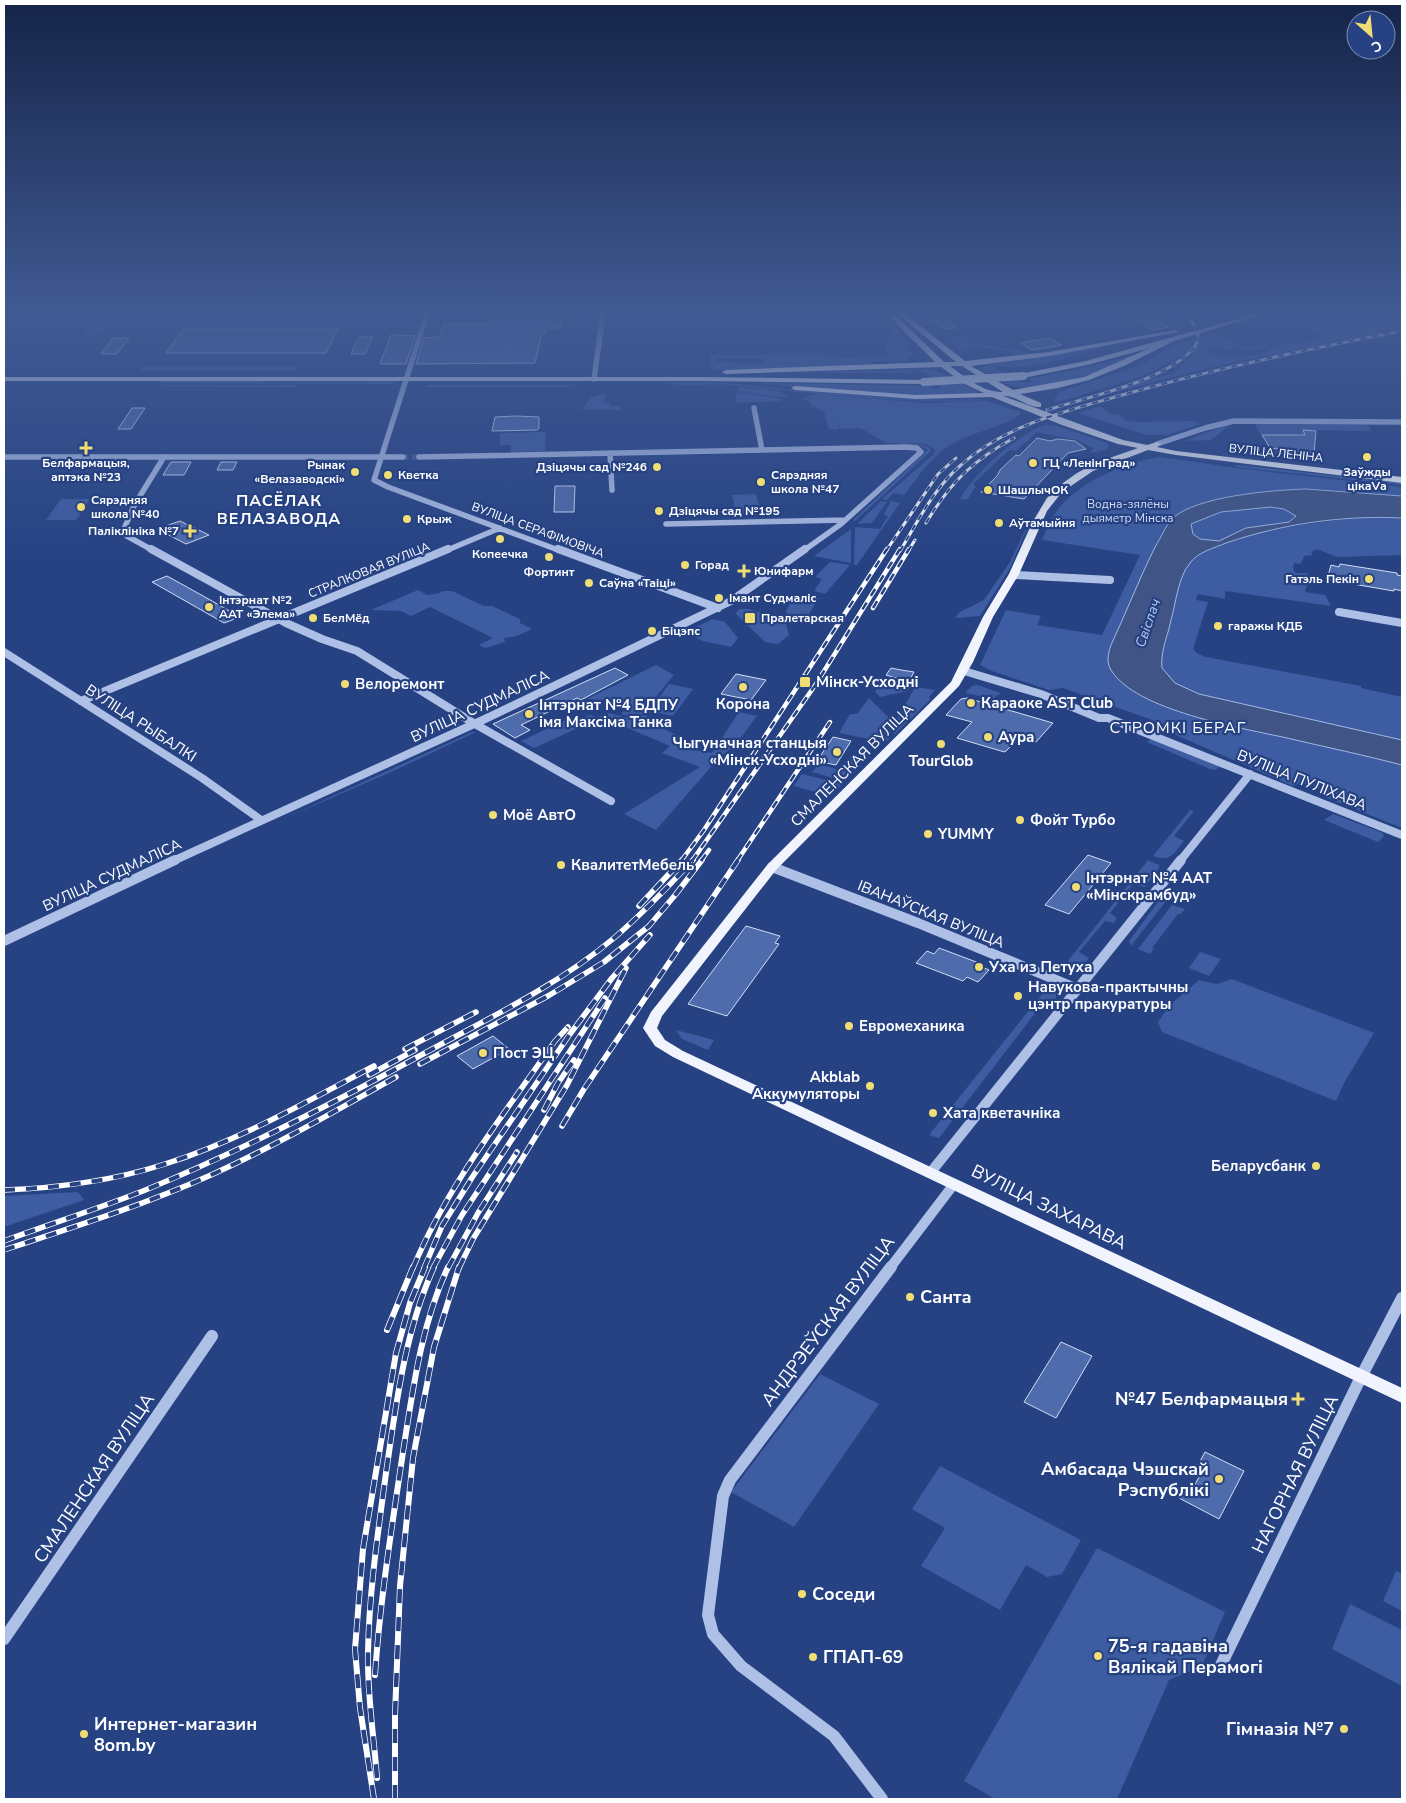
<svg xmlns="http://www.w3.org/2000/svg" width="1406" height="1803" viewBox="0 0 1406 1803" font-family="'Nunito Sans',sans-serif">
	<style>
		.green { fill: #3d5ca2; fill-rule: evenodd }
		.water { fill: #405585; stroke: #a3bae8; fill-rule: evenodd }
		.building { fill: #4e6bab; stroke: #d2ddf6 }
		.lines { fill: none; stroke-linecap: round; stroke-linejoin: round }
		.minor-tunnel { stroke: #475e96; stroke-width: 5.5; stroke-dasharray: 5.5 3; stroke-linecap: butt }
		.minor-far3 { stroke: #afc0e7; stroke-width: 5.5 }
		.minor-far2 { stroke: #afc0e7; stroke-width: 8 }
		.minor-far1 { stroke: #afc0e7; stroke-width: 10 }
		.minor { stroke: #afc0e7; stroke-width: 12 }
		.major { fill: #f1f4fd; fill-rule: evenodd }
		.rail-far3-casing { stroke: #fff; stroke-width: 3 }
		.rail-far2-casing { stroke: #fff; stroke-width: 4.5 }
		.rail-far1-casing { stroke: #fff; stroke-width: 5.5 }
		.rail-casing { stroke: #fff; stroke-width: 6 }
		.rail-far3 { stroke: #264283; stroke-width: 2; stroke-dasharray: 6; stroke-linecap: butt }
		.rail-far2 { stroke: #264283; stroke-width: 2.5; stroke-dasharray: 8; stroke-linecap: butt }
		.rail-far1 { stroke: #264283; stroke-width: 4; stroke-dasharray: 11; stroke-linecap: butt }
		.rail { stroke: #264283; stroke-width: 4.5; stroke-dasharray: 14; stroke-linecap: butt }
		.major-bridge { stroke: #f1f4fd; stroke-width: 8 }
		.poi-dot { fill: #f0de74; stroke: #264283; stroke-width: 2 }
		.labels { text-anchor: middle; dominant-baseline: central; stroke-width: 4.5; stroke-linejoin: round; paint-order: stroke }
		.far-street-label { font-size: 12px; fill: #fff; stroke: #264283 }
		.far-poi-label { font-size: 12px; font-weight: bold; fill: #fff; stroke: #264283; text-anchor: start }
		.far-park-label { font-size: 12px; fill: #d2ddf6; stroke: #264283 }
		.far-water-label { font-size: 14px; font-style: italic; fill: #bacbef; stroke: #264283 }
		.poi-label { font-size: 15px; font-weight: bold; fill: #fff; stroke: #264283; text-anchor: start }
		.street-label { font-size: 15px; fill: #fff; stroke: #264283 }
		.far-district-label { font-size: 16px; font-weight: bold; letter-spacing: 1px; fill: #fff; stroke: #264283 }
		.neighbourhood-label { font-size: 16px; letter-spacing: 1px; fill: #fff; stroke: #264283 }
		.near-street-label { font-size: 18px; fill: #fff; stroke: #264283 }
		.near-poi-label { font-size: 18px; font-weight: bold; fill: #fff; stroke: #264283; text-anchor: start }
	</style>
	<rect width="100%" height="100%" fill="#264283"/>
	<!-- green -->
	<path class="green" d="M883 314 896 327 912 354 906 362 872 361 870 362 872 365 716 370 710 368V355H826L852 358 861 355 888 356 885 343 893 337C890 328 881 324 880 315ZM716 358H763L764 364 716 362Z
		M1285 314H1299L1294 315C1308 321 1320 321 1333 327L1319 333 1284 320H1262Z
		M1366 314H1402V328L1221 365 1072 403 1133 383 1172 374 1192 355 1201 340 1200 337 1214 333 1248 348 1263 344 1266 346 1263 349 1254 351 1238 348 1227 351 1220 347 1205 349 1221 358 1234 355 1240 358 1266 352 1275 345 1291 343 1295 344 1327 337 1323 335 1337 329 1363 324V320L1374 318Z
		M71 324H133L140 325 125 328H104L105 332 86 336 85 329 89 328 70 325Z
		M961 335 973 343 1030 353 1012 355 1014 352 980 347 960 350 948 339Z
		M1197 338 1187 353 1145 375 1055 403 1054 400 1059 392 1139 366 1177 344Z
		M1117 343C1086 352 1044 367 1013 367 1007 367 1003 365 997 366L996 369 1019 382 1034 383 1029 379 1092 366 1146 351 1089 375 1027 389 1006 384 981 370 987 365Z
		M142 367H302L292 371 140 370Z
		M933 369 977 391 976 394C905 399 831 391 760 383L930 386 934 389 940 388 941 386C932 379 925 370 913 370L914 373H779Z
		M163 381H265L266 383 394 381 393 384 161 383Z
		M664 382 722 383 885 398 947 400 979 399 982 400C897 404 813 393 728 385 709 383 681 388 664 382Z
		M161 385H297L296 387 159 386Z
		M428 385H568L573 387H427Z
		M740 387 778 391 789 398 736 391Z
		M735 392 782 399 780 401 737 403Z
		M607 393 603 403H610V406H619L623 410H582L591 397Z
		M815 394 923 403 986 401 1020 412V415C999 428 973 432 952 444 931 456 918 477 904 495L893 493 887 500 882 499 934 454 935 450 930 446 922 443H887L860 428 841 429 837 417 840 429H829L824 411 812 406 809 401 800 399Z
		M1100 406 1111 414H1118L1125 420 1134 422 1194 421 1200 424 1167 435H1147L1078 413Z
		M1255 424 1365 425 1369 426 1371 431 1303 430 1305 435H1261Z
		M1045 425 1057 426 1107 443 1109 447 1105 450 1091 453 1093 448 1077 440 1037 432 1016 451 1009 450 973 484 976 486 968 499 960 500C972 474 1019 434 1045 425Z
		M1230 425 1211 440 1185 441 1210 431Z
		M546 432 545 451 511 452V445H500V433Z
		M894 444C906 444 925 440 931 451L854 522 853 520 928 450 920 445Z
		M1161 457 1236 468 1402 487V496L1345 491 1306 489 1272 491 1195 506 1180 513 1166 526 1111 645 1113 674C1151 715 1227 724 1279 736 1320 745 1361 755 1402 765V828L1327 798C1320 786 1307 780 1293 786L1162 729 1166 725 1063 688 1049 690 992 671 980 665 1006 610 1041 616 1037 625 1102 635 1140 555 1042 540C1046 531 1050 520 1056 512 1075 484 1128 460 1161 457Z
		M1237 465 1402 483V485L1236 467Z
		M756 494 761 513 736 514 732 495Z
		M61 499H90L76 520H46Z
		M881 501 887 502 872 523 857 524Z
		M891 501 900 503 857 565H854L855 527 880 529 888 516 884 514Z
		M1264 507 1284 509 1297 516 1289 522 1246 528 1219 541 1200 539 1193 535 1191 524 1221 512Z
		M1359 518H1402V555L1337 557 1317 549 1311 552 1313 555 1304 556 1301 564 1294 563 1293 568 1295 573H1305L1319 581 1308 579 1305 592 1325 595 1331 606 1225 591V599L1198 594 1196 600 1208 602 1193 649 1198 654 1206 657 1361 686V688L1402 697V740L1199 694C1185 689 1161 680 1161 661 1162 654 1165 646 1167 639 1172 620 1177 580 1188 565 1208 535 1322 521 1359 518Z
		M1028 524H1029L1009 570 980 616 955 618 960 612 984 600 1010 562Z
		M851 529V563L814 556Z
		M830 562 850 565 825 594 814 591 822 579 815 577Z
		M418 590 427 595 436 594 444 591H452L484 606H492L520 619V623L532 629 517 636 504 638 505 642 485 648 479 645 493 638 430 607 411 616 401 611 371 610Z
		M810 595H815L820 599H818L806 619 799 621 789 618 786 611 791 602Z
		M740 609H748L785 620 789 635 778 644 765 642 735 613Z
		M713 619 725 622 738 638 731 647 703 641 685 632Z
		M656 665 674 675 641 715 673 722 669 725 621 714 627 709V705L622 701 587 699Z
		M883 680 911 686 907 691 880 697 875 692Z
		M669 684 693 689 673 716 649 711Z
		M977 685 1001 693 992 699 965 693 972 686Z
		M915 687 935 690 929 697 931 699 894 735 896 721Z
		M869 698 891 720 889 739 884 742 839 733 850 714H857Z
		M739 712 757 716 737 743 717 760 656 830 624 814 700 767 662 753 670 746 602 717 534 748 521 741 568 719 575 722 589 715 597 717 609 713 660 727 694 744 692 750 712 753Z
		M472 732H476L391 772 283 819Z
		M1151 739 1218 766 1219 767 1215 770 1210 769 1147 742Z
		M850 757 862 760 843 781 812 772 819 764 840 770Z
		M802 774 842 784 830 796 794 786Z
		M1190 810 1194 811 1174 836 1184 841C1173 854 1172 862 1153 856Z
		M1333 814 1383 833 1384 836 1378 842 1324 820Z
		M1148 860 1159 865V868L1145 887 1133 884 1110 913 1117 918 1114 923 1105 921 1079 952 1089 958 1078 971 1064 966Z
		M1166 901 1131 946 1129 941 1158 902Z
		M1172 905 1185 909 1181 914H1178L1152 948 1154 949 1150 954 1138 949Z
		M1200 952 1221 959 1209 976 1189 968Z
		M1232 979 1374 1033 1344 1083 1336 1101 1162 1032 1158 1022 1170 1005 1199 980 1217 984Z
		M1050 984 1058 986 1060 991 1051 1006 1043 1003 939 1138 929 1135Z
		M676 1030 714 1040 708 1050 682 1039Z
		M78 1192 84 1200 4 1227V1196Z
		M820 1374 879 1404 794 1527 731 1492Z
		M940 1466 1081 1540 1062 1574 1047 1577 1026 1565 1000 1610 921 1566 945 1528 912 1509Z
		M1097 1548 1225 1612 1202 1666 1169 1680 1117 1799H995L964 1781Z
		M1396 1571 1402 1574V1611L1383 1601Z
		M1350 1604 1402 1630V1686L1332 1649Z"/>
	<!-- water -->
	<path class="water" d="M1306 489 1402 496V518C1343 515 1282 524 1226 543 1214 548 1198 552 1190 563 1178 577 1176 603 1171 620 1168 636 1160 652 1162 668L1175 683 1199 694 1402 740V765C1364 755 1325 747 1287 738 1242 728 1136 711 1111 670 1106 662 1108 654 1111 645 1126 613 1139 579 1155 547 1161 538 1165 526 1173 518 1197 496 1273 490 1306 489ZM1271 507 1284 509 1296 516 1289 522 1246 528 1219 541 1200 539 1193 534 1191 524 1221 512Z"/>
	<!-- building -->
	<path class="building" d="M494 314H563L560 328H546L545 333 542 332 535 363 416 364 424 338 439 337 444 324H491Z
		M1145 315 1169 327 1153 330 1129 318Z
		M942 317 957 328 944 329 930 318Z
		M183 329H338L326 353H166Z
		M391 335 415 336 406 364H380Z
		M359 337H373L365 354H351Z
		M113 338H129L117 354H101Z
		M1050 338 1061 345 1032 350 1021 343Z
		M132 408H145L131 429H118Z
		M516 416 539 417V428L537 430 492 431 495 417Z
		M1303 430 1316 431 1314 453 1270 448 1262 435H1305Z
		M1037 438 1050 441 1058 439 1075 441 1086 449 1068 453 1024 499 981 492 997 476 1000 470 1016 455 1019 456Z
		M171 462H191L184 475H163Z
		M221 462H237L233 470H217Z
		M555 486H575L574 512H554Z
		M180 521 209 535 186 544 157 529Z
		M1340 564 1397 573V575L1402 576V591L1394 589V591L1335 581 1336 577 1328 576 1331 565 1339 567Z
		M167 576 205 597 240 617 224 623 152 582Z
		M615 668 628 675 581 700 577 698 521 725 530 730 515 738 493 724Z
		M891 668 901 670 914 672 909 681 896 678 886 675Z
		M736 674 766 680 751 700 721 694Z
		M967 698 1053 723 1036 742 1020 737 1005 752 1001 751 957 738 972 722 946 715 961 699Z
		M833 737 851 741 836 765 817 761Z
		M1088 855 1111 863 1069 914 1045 905Z
		M746 926 780 936 775 943 779 944 727 1016 688 1004Z
		M939 948 979 963 977 965 989 970 978 982 967 977 963 981 916 963 927 951 934 954Z
		M493 1036 509 1049 473 1069 457 1056Z
		M1061 1342 1092 1356 1056 1418 1024 1402Z
		M1205 1452 1244 1471 1219 1519 1179 1498 1186 1486 1192 1490 1204 1468 1198 1465Z"/>
	<g class="lines">
		<!-- minor-tunnel -->
		<path class="minor-tunnel" d="M403 457H419"/>
		<!-- minor-far3 -->
		<path class="minor-far3" d="M427 314 374 480 388 487 561 551
			M594 379 603 314
			M754 408 762 450
			M1157 444 1205 428 1234 421 1402 422
			M610 453 612 490
			M4 457H403
			M419 457 905 447 917 448 921 452 841 524 803 551
			M666 524 845 520
			M154 551 127 536 123 531 135 504 164 457
			M445 551 500 528"/>
		<!-- minor-far2 -->
		<path class="minor-far2" d="M151 549 286 623 322 639 357 651 475 724 611 801
			M558 549 718 608
			M1014 575 1110 580
			M1339 612 1402 623
			M4 652 202 778 261 820
			M964 671 1041 694 1099 718H1108L1402 835
			M81 701 448 549
			M173 861 485 719 731 601 805 549
			M1180 861 1250 774"/>
		<!-- minor-far1 -->
		<path class="minor-far1" d="M772 867 918 923 1078 989
			M4 941 175 860
			M931 1172 1181 860
			M890 1268 954 1184"/>
		<!-- minor -->
		<path class="minor" d="M4 1639 212 1336
			M1220 1667 1361 1377 1402 1298
			M882 1799 834 1736 741 1666 713 1634 708 1615 723 1496 730 1480 891 1267"/>
		<!-- major -->
		<path class="major" d="M887 314H894L944 362H956L898 314H905L965 361 1049 352 1175 330 1179 332 1049 356 971 366 1013 390 1084 377 1150 348 1087 365 1023 378 1019 376 1020 374 1086 361 1255 314H1265L1174 341 1126 365 1089 380 1058 388 1020 394 1041 403V407C1027 408 1017 395 1003 396L1123 440 1147 445 1157 442 1161 444 1157 447 1176 451 1402 477V483L1176 455 1148 450 1093 471 1062 492 1047 511 1019 574 993 617 973 662 959 686 776 870 662 1016 657 1028 665 1040 683 1051 1402 1388V1403L673 1057 655 1046 643 1028 651 1012 768 864 951 682 983 617 1009 574 1032 523 1047 498 1056 488 1077 473 1098 462 1138 448 1118 444 1062 425 992 397 916 399 795 390 791 388 795 386 916 395 984 393 965 384 941 367 726 374 722 372 726 370 935 362ZM950 366H962L1003 392C984 393 965 377 950 366Z
			M4 377H700L924 380 928 382 924 384 700 381H4Z"/>
		<!-- rail-far3 casing -->
		<g class="rail-far3-casing">
			<path id="rail-far3" d="M1047 410C1088 397 1161 382 1191 351 1195 348 1197 342 1199 338L1196 328 1187 314
				M926 523C950 483 973 460 1014 438
				M886 551 938 474 956 458
				M900 551C918 521 934 488 961 465 1005 425 1067 411 1122 395 1214 369 1308 349 1402 331
				M908 551 915 540"/>
		</g>
		<!-- rail-far2 casing -->
		<g class="rail-far2-casing">
			<path id="rail-far2" d="M873 608 909 549
				M681 861 704 830 887 549
				M692 861 816 684 900 549
				M701 861 709 850
				M737 861 830 722"/>
		</g>
		<!-- rail-far1 casing -->
		<g class="rail-far1-casing">
			<path id="rail-far1" d="M639 906 682 860
				M405 1049 476 1012
				M420 1064 548 996 604 962 649 926 676 894 702 860
				M369 1075 415 1050
				M544 1110 558 1083 574 1060
				M562 1126 584 1089 738 860
				M4 1190C58 1188 112 1181 165 1164 238 1141 306 1102 374 1066
				M4 1241C50 1224 97 1209 143 1191 239 1152 332 1104 423 1054 487 1019 557 986 614 938 642 914 668 887 693 860
				M4 1250C74 1227 144 1205 211 1175 275 1146 335 1111 396 1077
				M413 1268C447 1186 504 1114 555 1041L568 1027
				M424 1268 442 1226 473 1176 570 1034 612 978 650 935
				M433 1268 462 1215 605 998
				M448 1268 478 1213 517 1152
				M459 1268 473 1239 567 1085 626 968"/>
		</g>
		<!-- rail casing -->
		<g class="rail-casing">
			<path id="rail" d="M387 1330 413 1267
				M375 1675C380 1600 392 1526 403 1452 413 1389 421 1325 448 1267
				M377 1778C374 1737 367 1694 368 1653 369 1593 378 1532 386 1473 396 1404 405 1331 434 1267
				M374 1799 360 1708 355 1649 363 1549 396 1353 410 1303 425 1267
				M395 1799V1715L400 1586 413 1458 434 1347 459 1267"/>
		</g>
		<!-- rail-far3 -->
		<use href="#rail-far3" class="rail-far3"/>
		<!-- rail-far2 -->
		<use href="#rail-far2" class="rail-far2"/>
		<!-- rail-far1 -->
		<use href="#rail-far1" class="rail-far1"/>
		<!-- rail -->
		<use href="#rail" class="rail"/>
		<!-- major-bridge -->
		<path class="major-bridge" d="M924 382 1023 376"/>
	</g>
	<!-- sky -->
	<linearGradient id="sky" x2="0" y2="1"><stop stop-color="#152448"/><stop offset="0.55" stop-color="#415a93"/><stop offset="1" stop-color="#415a93" stop-opacity="0"/></linearGradient>
	<rect width="1406" height="566" fill="url(#sky)"/>
	<!-- markers -->
	<g class="poi-dot">
		<path d="M83.5 440.5h5v5h5v5h-5v5h-5v-5h-5v-5h5z"/>
		<circle cx="1367" cy="457" r="5"/>
		<circle cx="1033" cy="463" r="5"/>
		<circle cx="657" cy="467" r="5"/>
		<circle cx="355" cy="472" r="5"/>
		<circle cx="388" cy="475" r="5"/>
		<circle cx="761" cy="482" r="5"/>
		<circle cx="988" cy="490" r="5"/>
		<circle cx="81" cy="507" r="5"/>
		<circle cx="659" cy="511" r="5"/>
		<circle cx="407" cy="519" r="5"/>
		<circle cx="999" cy="523" r="5"/>
		<path d="M187.5 523.5h5v5h5v5h-5v5h-5v-5h-5v-5h5z"/>
		<circle cx="500" cy="539" r="5"/>
		<circle cx="549" cy="557" r="5"/>
		<circle cx="685" cy="565" r="5"/>
		<path d="M741.5 563.5h5v5h5v5h-5v5h-5v-5h-5v-5h5z"/>
		<circle cx="1369" cy="579" r="5"/>
		<circle cx="589" cy="583" r="5"/>
		<circle cx="719" cy="598" r="5"/>
		<circle cx="209" cy="607" r="5"/>
		<circle cx="313" cy="618" r="5"/>
		<rect x="744" y="612" width="12" height="12" rx="2.5"/>
		<circle cx="1218" cy="626" r="5"/>
		<circle cx="652" cy="631" r="5"/>
		<rect x="799" y="676" width="12" height="12" rx="2.5"/>
		<circle cx="345" cy="684" r="5"/>
		<circle cx="743" cy="687" r="5"/>
		<circle cx="971" cy="703" r="5"/>
		<circle cx="529" cy="714" r="5"/>
		<circle cx="988" cy="737" r="5"/>
		<circle cx="941" cy="744" r="5"/>
		<circle cx="837" cy="752" r="5"/>
		<circle cx="493" cy="815" r="5"/>
		<circle cx="1020" cy="820" r="5"/>
		<circle cx="928" cy="834" r="5"/>
		<circle cx="561" cy="865" r="5"/>
		<circle cx="1076" cy="887" r="5"/>
		<circle cx="979" cy="967" r="5"/>
		<circle cx="1018" cy="996" r="5"/>
		<circle cx="849" cy="1026" r="5"/>
		<circle cx="483" cy="1053" r="5"/>
		<circle cx="870" cy="1086" r="5"/>
		<circle cx="933" cy="1113" r="5"/>
		<circle cx="1316" cy="1166" r="5"/>
		<circle cx="910" cy="1297" r="5"/>
		<path d="M1295.5 1391.5h5v5h5v5h-5v5h-5v-5h-5v-5h5z"/>
		<circle cx="1219" cy="1479" r="5"/>
		<circle cx="802" cy="1594" r="5"/>
		<circle cx="1098" cy="1656" r="5"/>
		<circle cx="813" cy="1657" r="5"/>
		<circle cx="1344" cy="1729" r="5"/>
		<circle cx="84" cy="1734" r="5"/>
	</g>
	<g class="labels">
		<!-- far-street labels -->
		<g class="far-street-label">
			<text transform="translate(1276 453) rotate(6)">ВУЛІЦА ЛЕНІНА</text>
			<text transform="translate(538 530) rotate(20)">ВУЛІЦА СЕРАФІМОВІЧА</text>
			<text transform="translate(369 570) rotate(-22)">СТРАЛКОВАЯ ВУЛІЦА</text>
		</g>
		<!-- far-poi labels -->
		<g class="far-poi-label">
			<text x="86" y="463" text-anchor="middle">Белфармацыя,<tspan x="86" dy="14">аптэка №23</tspan></text>
			<text x="1043" y="463">ГЦ «ЛенінГрад»</text>
			<text x="345" y="465" text-anchor="end">Рынак<tspan x="345" dy="14">«Велазаводскі»</tspan></text>
			<text x="647" y="467" text-anchor="end">Дзіцячы сад №246</text>
			<text x="1367" y="472" text-anchor="middle">Заўжды<tspan x="1367" dy="14">цікаVа</tspan></text>
			<text x="398" y="475">Кветка</text>
			<text x="771" y="475">Сярэдняя<tspan x="771" dy="14">школа №47</tspan></text>
			<text x="998" y="490">ШашлычОК</text>
			<text x="91" y="500">Сярэдняя<tspan x="91" dy="14">школа №40</tspan></text>
			<text x="669" y="511">Дзіцячы сад №195</text>
			<text x="417" y="519">Крыж</text>
			<text x="1009" y="523">Аўтамыйня</text>
			<text x="179" y="531" text-anchor="end">Паліклініка №7</text>
			<text x="500" y="554" text-anchor="middle">Копеечка</text>
			<text x="695" y="565">Горад</text>
			<text x="754" y="571">Юнифарм</text>
			<text x="549" y="572" text-anchor="middle">Фортинт</text>
			<text x="1359" y="579" text-anchor="end">Гатэль Пекін</text>
			<text x="599" y="583">Саўна «Таіці»</text>
			<text x="729" y="598">Імант Судмаліс</text>
			<text x="219" y="600">Інтэрнат №2<tspan x="219" dy="14">ААТ «Элема»</tspan></text>
			<text x="323" y="618">БелМёд</text>
			<text x="761" y="618">Пралетарская</text>
			<text x="1228" y="626">гаражы КДБ</text>
			<text x="662" y="631">Біцэпс</text>
		</g>
		<!-- far-park labels -->
		<g class="far-park-label">
			<text x="1128" y="504">Водна-зялёны<tspan x="1128" dy="14">дыяметр Мінска</tspan></text>
		</g>
		<!-- far-water labels -->
		<g class="far-water-label">
			<text transform="translate(1148 623) rotate(-71)">Свіслач</text>
		</g>
		<!-- poi labels -->
		<g class="poi-label">
			<text x="816" y="682">Мінск-Усходні</text>
			<text x="355" y="684">Велоремонт</text>
			<text x="981" y="703">Караоке AST Club</text>
			<text x="743" y="704" text-anchor="middle">Корона</text>
			<text x="539" y="705">Інтэрнат №4 БДПУ<tspan x="539" dy="17">імя Максіма Танка</tspan></text>
			<text x="998" y="737">Аура</text>
			<text x="827" y="743" text-anchor="end">Чыгуначная станцыя<tspan x="827" dy="17">«Мінск-Усходні»</tspan></text>
			<text x="941" y="761" text-anchor="middle">TourGlob</text>
			<text x="503" y="815">Моё АвтО</text>
			<text x="1030" y="820">Фойт Турбо</text>
			<text x="938" y="834">YUMMY</text>
			<text x="571" y="865">КвалитетМебель</text>
			<text x="1086" y="878">Інтэрнат №4 ААТ<tspan x="1086" dy="17">«Мінскрамбуд»</tspan></text>
			<text x="989" y="967">Уха из Петуха</text>
			<text x="1028" y="987">Навукова-практычны<tspan x="1028" dy="17">цэнтр пракуратуры</tspan></text>
			<text x="859" y="1026">Евромеханика</text>
			<text x="493" y="1053">Пост ЭЦ</text>
			<text x="860" y="1077" text-anchor="end">Akblab<tspan x="860" dy="17">Аккумуляторы</tspan></text>
			<text x="943" y="1113">Хата кветачніка</text>
			<text x="1306" y="1166" text-anchor="end">Беларусбанк</text>
		</g>
		<!-- street labels -->
		<g class="street-label">
			<text transform="translate(480 706) rotate(-25)">ВУЛІЦА СУДМАЛІСА</text>
			<text transform="translate(141 723) rotate(33)">ВУЛІЦА РЫБАЛКІ</text>
			<text transform="translate(852 765) rotate(-45)">СМАЛЕНСКАЯ ВУЛІЦА</text>
			<text transform="translate(1302 780) rotate(22)">ВУЛІЦА ПУЛІХАВА</text>
			<text transform="translate(112 875) rotate(-25)">ВУЛІЦА СУДМАЛІСА</text>
			<text transform="translate(931 914) rotate(22)">ІВАНАЎСКАЯ ВУЛІЦА</text>
		</g>
		<!-- far-district labels -->
		<g class="far-district-label">
			<text x="279" y="501">ПАСЁЛАК<tspan x="279" dy="18">ВЕЛАЗАВОДА</tspan></text>
		</g>
		<!-- neighbourhood labels -->
		<g class="neighbourhood-label">
			<text x="1178" y="728">СТРОМКІ БЕРАГ</text>
		</g>
		<!-- near-street labels -->
		<g class="near-street-label">
			<text transform="translate(1049 1207) rotate(26)">ВУЛІЦА ЗАХАРАВА</text>
			<text transform="translate(828 1321) rotate(-53)">АНДРЭЕЎСКАЯ ВУЛІЦА</text>
			<text transform="translate(1295 1474) rotate(-64)">НАГОРНАЯ ВУЛІЦА</text>
			<text transform="translate(94 1478) rotate(-56)">СМАЛЕНСКАЯ ВУЛІЦА</text>
		</g>
		<!-- near-poi labels -->
		<g class="near-poi-label">
			<text x="920" y="1297">Санта</text>
			<text x="1288" y="1399" text-anchor="end">№47 Белфармацыя</text>
			<text x="1209" y="1469" text-anchor="end">Амбасада Чэшскай<tspan x="1209" dy="21">Рэспублікі</tspan></text>
			<text x="812" y="1594">Соседи</text>
			<text x="1108" y="1646">75-я гадавіна<tspan x="1108" dy="21">Вялікай Перамогі</tspan></text>
			<text x="823" y="1657">ГПАП-69</text>
			<text x="94" y="1724">Интернет-магазин<tspan x="94" dy="21">8om.by</tspan></text>
			<text x="1334" y="1729" text-anchor="end">Гімназія №7</text>
		</g>
	</g>
	<!-- border -->
	<rect width="1406" height="1803" fill="none" stroke="#ffffff" stroke-width="10"/>
	<!-- north arrow -->
	<g transform="translate(1371 35) rotate(153)"><circle r="24" fill="#264283" stroke="#7d8eb5"/>
	<path d="M0-4L9 19L0 12L-9 19Z" fill="#f0de74"/>
	<text y="-8" font-size="14" font-weight="bold" text-anchor="middle" fill="#ffffff">С</text>
	</g>
</svg>
